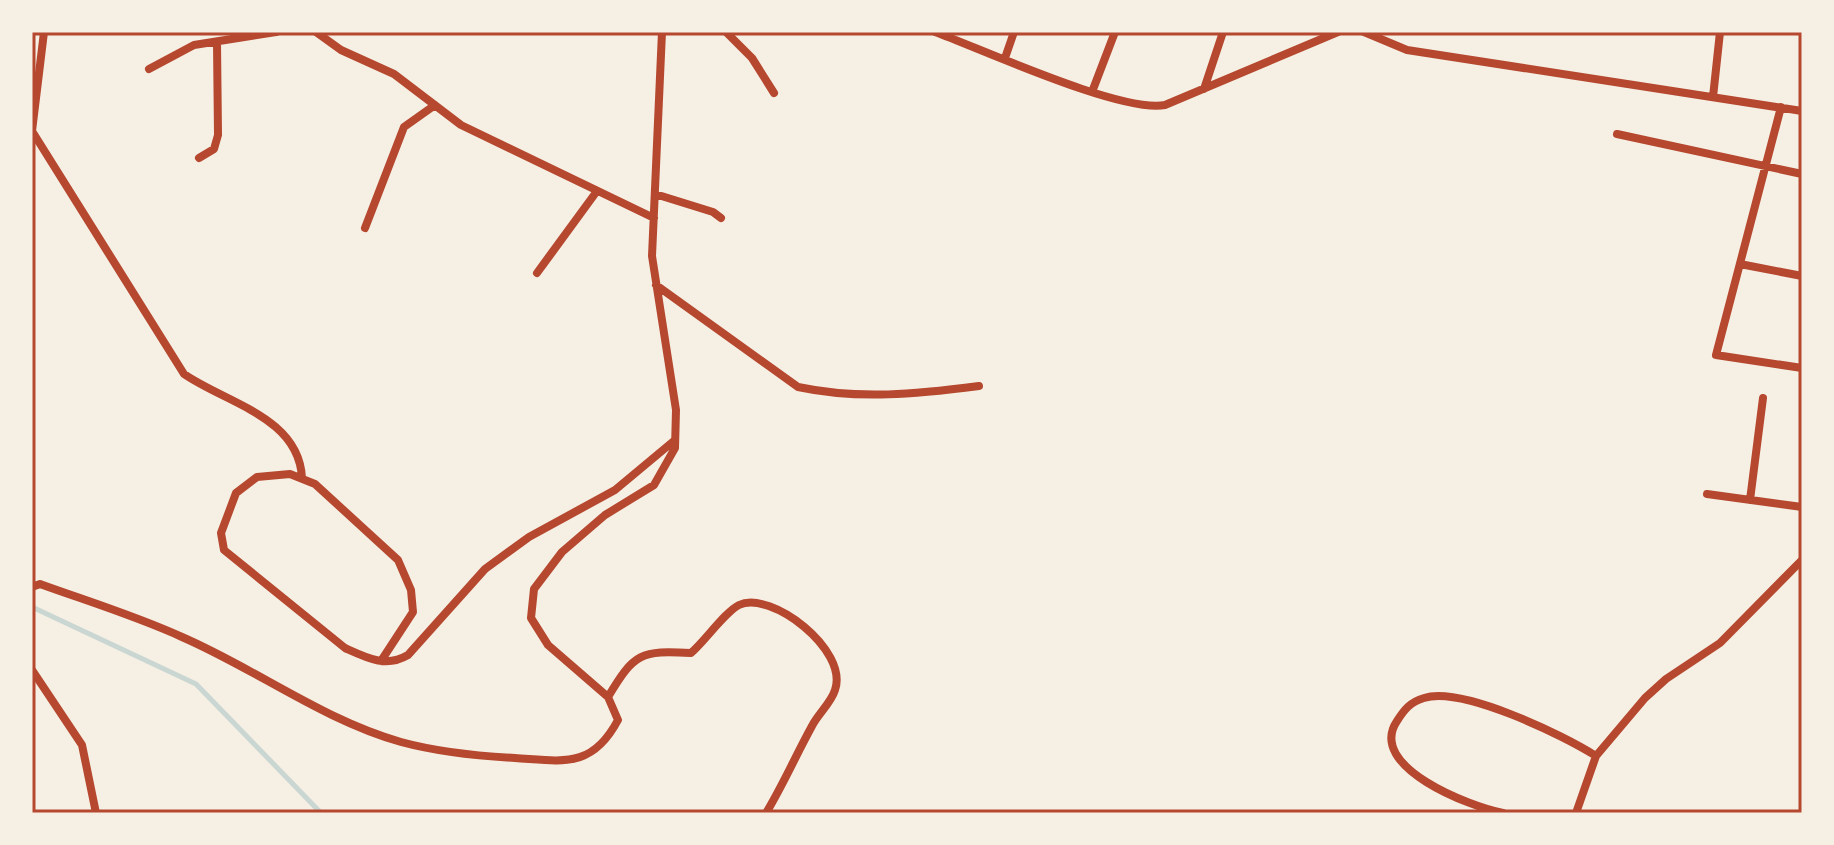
<svg xmlns="http://www.w3.org/2000/svg" width="1834" height="845" viewBox="0 0 1834 845" font-family="Mulish,sans-serif">
	<style>
		.lines { fill: none; stroke-linecap: round; stroke-linejoin: round }
		.stream { stroke: #c9d6d2; stroke-width: 5 }
		.minor { stroke: #b5482f; stroke-width: 8 }
		.neatline { fill: none; stroke: #b5482f; stroke-width: 3 }
	</style>
	<rect width="100%" height="100%" fill="#f6efe4"/>
	<g class="lines">
		<!-- stream -->
		<path class="stream" d="M32 607 196 684 321 813"/>
		<!-- minor -->
		<path class="minor" d="M44 32 32 131 184 374C226 403 299 417 302 478
			M316 32 341 50 394 74 461 125 654 218
			M726 32 752 58 774 93
			M935 32C984 50 1121 113 1165 105L1338 32
			M1364 32 1407 50 1802 111
			M1005 58 1014 32
			M149 69 194 45 276 32
			M1204 89 1223 32
			M1092 92 1115 32
			M1713 97 1720 32
			M1781 107 1716 355 1802 368
			M1617 134 1802 174
			M199 158 214 149 218 135 217 43
			M655 194 713 212 721 218
			M365 228 404 127 435 105
			M1740 264 1802 276
			M537 273 597 191
			M656 285 798 387C859 400 917 394 979 386
			M1707 494 1802 507
			M1750 500 1763 398
			M32 587 40 584C87 601 136 616 182 637 256 669 323 720 401 742 438 752 477 756 515 758 563 761 592 769 618 720L608 697 548 645 531 618 534 589 562 552 605 515 654 485 675 448 676 410 652 256 662 32
			M381 661 413 612 411 590 398 560 315 484 290 474 257 477 236 493 221 533 224 550 345 648C367 658 386 668 408 655L485 569 529 537 615 490 675 440
			M32 670 82 745 96 813
			M608 697C634 653 641 650 691 653 705 641 725 612 739 605 771 590 849 650 835 690 831 703 818 714 812 726 796 755 783 785 766 813
			M1503 813C1471 807 1366 767 1397 721 1404 710 1410 702 1424 698 1462 686 1563 735 1596 756
			M1576 813 1596 756 1645 698 1666 679 1720 643 1802 560"/>
	</g>
	<!-- border -->
	<rect width="1834" height="845" fill="none" stroke="#f6efe4" stroke-width="68"/>
	<rect x="34" y="34" width="1766" height="777" class="neatline"/>
</svg>
